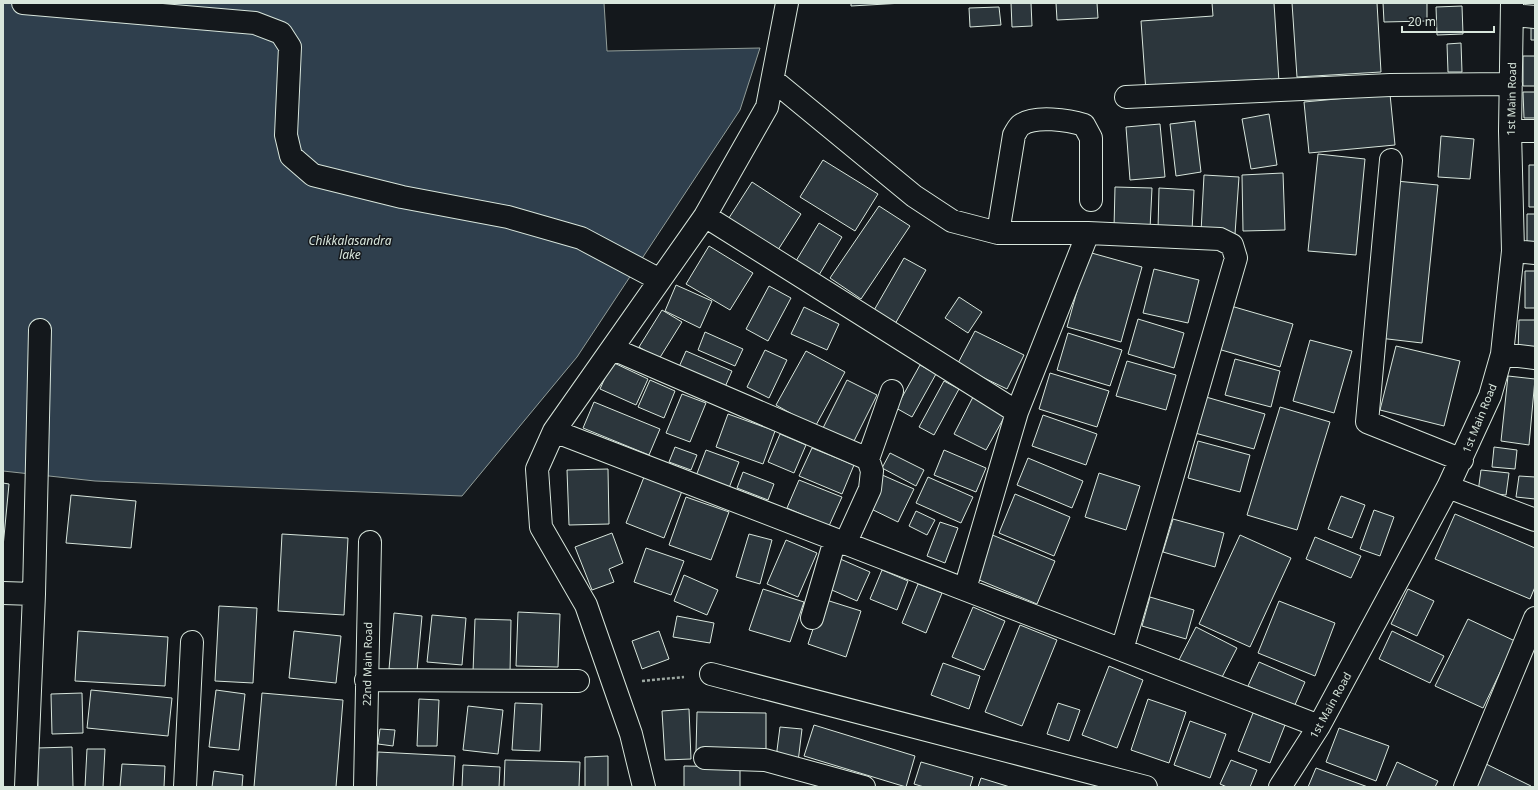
<svg xmlns="http://www.w3.org/2000/svg" width="1538" height="790" viewBox="0 0 1538 790" font-family="'Noto Sans',sans-serif">
	<style>
		.water { fill: #2f3f4d; stroke: #939e99 }
		.building { fill: #2c363c; stroke: #d8e6dc }
		.lines { fill: none; stroke-linecap: round; stroke-linejoin: round }
		.minor-casing { stroke: #d8e6dc; stroke-width: 24 }
		.path { stroke: #9da8a2; stroke-width: 2.5; stroke-dasharray: 3 2; stroke-linecap: butt }
		.minor { stroke: #14181c; stroke-width: 22 }
		.labels { text-anchor: middle; dominant-baseline: central; stroke-width: 3; stroke-linejoin: round; paint-order: stroke }
		.street-label { font-size: 11px; fill: #d8e6dc; stroke: #14181c }
		.water-label { font-size: 12px; font-style: italic; fill: #d8e6dc; stroke: #14181c }
	</style>
	<rect width="100%" height="100%" fill="#14181c"/>
	<!-- water -->
	<path class="water" d="M3 3H604L607 51 760 48 740 110 577 357 462 496 95 481 3 471Z"/>
	<!-- building -->
	<path class="building" d="M851 3H903L851 6Z
		M1011 3H1031L1032 26 1012 27Z
		M1056 3H1097L1098 18 1057 20Z
		M1212 3H1274L1279 82 1146 92 1141 21 1213 16Z
		M1292 3H1377L1381 72 1297 77Z
		M1383 3H1427V21L1384 22Z
		M1462 6 1463 34 1437 35 1436 7Z
		M999 7 1001 25 970 27 969 8Z
		M1531 24H1535V40H1531Z
		M1461 43 1462 72H1448L1447 44Z
		M1523 56H1535V86H1523Z
		M1523 92H1535V118H1524Z
		M1390 94 1395 145 1309 153 1304 102Z
		M1269 114 1277 165 1251 169 1242 119Z
		M1195 121 1201 172 1176 176 1170 124Z
		M1160 124 1165 177 1130 180 1126 127Z
		M1441 136 1474 139 1470 179 1438 177Z
		M1318 154 1365 159 1356 255 1308 251Z
		M823 160 878 194 855 231 800 197Z
		M1529 165H1535V207H1529Z
		M1283 173 1285 230 1243 231 1242 175Z
		M1204 175 1239 177 1235 234 1201 232Z
		M1396 181 1438 185 1422 343 1379 338Z
		M752 182 801 214 776 253 727 221Z
		M1115 187 1152 188 1150 229 1114 228Z
		M1159 188 1194 190 1192 231 1158 230Z
		M879 206 910 226 861 299 830 278Z
		M1527 214H1535V242H1527Z
		M819 223 842 237 819 275 796 261Z
		M709 246 753 273 730 310 686 284Z
		M1088 252 1142 267 1121 342 1067 327Z
		M904 258 926 270 895 324 873 312Z
		M1154 269 1199 280 1188 323 1143 313Z
		M1525 271H1535V308H1525Z
		M676 285 712 301 700 328 665 311Z
		M769 286 791 298 768 341 746 329Z
		M959 297 982 312 968 333 945 318Z
		M1231 306 1293 324 1280 367 1218 349Z
		M804 307 839 324 827 350 791 334Z
		M662 310 682 322 659 359 639 347Z
		M1138 319 1184 333 1174 368 1128 354Z
		M1519 320H1535V353H1518Z
		M975 331 1024 355 1007 389 957 365Z
		M705 332 743 349 735 366 698 350Z
		M1068 333 1122 350 1110 386 1057 370Z
		M1310 340 1352 351 1334 413 1293 401Z
		M1396 346 1460 361 1444 426 1380 410Z
		M765 350 787 360 769 398 747 387Z
		M686 351 732 371 725 387 679 367Z
		M806 351 845 372 815 427 776 405Z
		M1235 359 1280 371 1271 407 1225 395Z
		M1127 361 1176 375 1166 410 1116 396Z
		M612 362 648 379 636 405 600 389Z
		M920 365 936 374 912 417 896 408Z
		M1050 373 1109 391 1097 427 1039 409Z
		M1508 376 1535 379 1529 445 1501 441Z
		M650 380 675 391 664 418 638 407Z
		M847 380 877 395 851 447 821 432Z
		M944 381 959 389 934 435 919 427Z
		M682 394 706 403 690 442 666 433Z
		M973 397 1006 414 986 450 954 434Z
		M1206 397 1265 414 1254 449 1195 433Z
		M594 402 660 429 649 455 583 428Z
		M1280 407 1330 422 1297 530 1247 515Z
		M728 414 775 431 763 464 716 447Z
		M1043 415 1097 434 1086 465 1032 446Z
		M780 434 806 445 794 473 768 462Z
		M1198 441 1250 455 1240 492 1188 478Z
		M675 447 697 455 691 470 669 462Z
		M1494 447 1517 450 1515 469 1492 467Z
		M812 448 854 465 842 494 799 476Z
		M706 450 739 462 729 488 696 476Z
		M944 450 986 468 976 492 934 475Z
		M890 453 924 470 916 486 882 468Z
		M1028 458 1083 481 1072 508 1017 485Z
		M608 469 609 524 569 525 567 470Z
		M1481 470 1509 473 1506 495 1478 492Z
		M743 472 774 484 768 500 737 488Z
		M1099 473 1140 486 1126 530 1085 517Z
		M880 474 914 489 898 522 865 506Z
		M1519 476 1535 477V499L1516 497Z
		M644 477 682 491 664 538 626 523Z
		M928 477 973 497 961 523 916 503Z
		M799 480 842 497 829 526 787 508Z
		M3 483 9 484 3 547Z
		M1015 494 1070 517 1054 556 999 533Z
		M71 495 136 501 131 548 66 543Z
		M1341 496 1365 505 1352 538 1328 529Z
		M686 497 729 512 711 560 669 545Z
		M1374 510 1394 517 1380 556 1360 549Z
		M916 511 935 520 927 535 909 526Z
		M1455 514 1535 548V587L1530 599 1435 559Z
		M1173 519 1224 533 1215 567 1163 552Z
		M940 522 958 528 945 563 927 556Z
		M612 533 623 563 609 569 614 582 592 590 575 547Z
		M282 534 348 538 344 615 278 611Z
		M749 534 772 540 760 584 736 577Z
		M990 534 1055 561 1037 604 972 577Z
		M1240 535 1291 558 1250 647 1199 624Z
		M1315 537 1361 556 1351 578 1306 559Z
		M786 540 817 553 798 597 767 584Z
		M646 548 684 561 671 595 634 582Z
		M838 558 870 572 857 601 825 587Z
		M882 570 908 581 897 610 870 599Z
		M684 575 718 590 707 615 674 601Z
		M918 584 942 593 926 633 902 623Z
		M763 589 804 602 790 642 749 630Z
		M1408 589 1434 601 1417 636 1391 624Z
		M1150 597 1194 610 1186 639 1142 626Z
		M823 599 861 611 846 657 808 644Z
		M1279 601 1335 623 1315 676 1258 653Z
		M219 606 257 608 253 683 215 681Z
		M973 607 1005 621 984 670 952 657Z
		M518 612 560 614 558 667 516 666Z
		M394 613 422 616 417 671 389 669Z
		M432 615 466 618 462 665 427 662Z
		M677 616 714 623 710 643 673 637Z
		M475 619 511 620 510 674 473 672Z
		M1468 619 1515 641 1483 708 1435 686Z
		M1020 625 1057 640 1022 726 985 712Z
		M1196 627 1237 648 1220 681 1179 660Z
		M78 631 168 637 165 686 75 681Z
		M294 631 341 636 336 683 289 678Z
		M659 631 669 659 642 669 632 641Z
		M1392 631 1444 656 1430 683 1379 659Z
		M1259 662 1305 682 1294 707 1248 686Z
		M943 663 980 676 969 709 931 695Z
		M1109 666 1143 680 1117 748 1082 735Z
		M91 690 172 698 168 736 87 728Z
		M216 690 245 694 239 750 209 747Z
		M82 693 83 733 52 734 51 694Z
		M262 693 343 700 336 787H254Z
		M419 699 439 700 437 746H417Z
		M1148 699 1186 712 1169 763 1131 750Z
		M515 703 542 704 540 751 512 750Z
		M1058 703 1080 710 1069 741 1047 734Z
		M468 706 503 710 498 754 463 750Z
		M689 709 691 759 665 760 662 711Z
		M697 712 766 713V752L696 751Z
		M1253 713 1285 725 1270 763 1238 751Z
		M1190 721 1226 734 1210 778 1174 765Z
		M814 725 915 756 906 787 804 756Z
		M780 727 802 729 798 762 776 758Z
		M1339 728 1389 746 1376 781 1326 762Z
		M380 729 395 730 393 746 378 744Z
		M72 747 73 787H38L37 748Z
		M87 749H105L103 787H85Z
		M378 752 455 756 453 787H376Z
		M608 756V787H585V757Z
		M505 760 580 762 579 787H504Z
		M1231 760 1257 770 1250 787H1227L1220 784Z
		M1480 761 1531 786 1530 787H1468Z
		M921 762 973 777 970 787H924L914 784Z
		M1397 762 1438 781 1435 787H1386Z
		M122 764 165 766 164 787H120Z
		M463 765 500 767 499 787H462Z
		M684 766 740 767V787H684Z
		M1316 768 1368 787H1308Z
		M214 771 243 775 242 787H212Z
		M981 778 1010 787H978Z"/>
	<g class="lines">
		<!-- minor casing -->
		<g class="minor-casing">
			<path id="minor" d="M23 3 255 23 281 33 290 47 286 135 291 156 313 175 402 197 508 217 581 238 660 280
				M1512 15 1535 17
				M773 80 914 196 952 221 998 233H1088L1220 239 1232 245 1236 258 1122 650
				M1126 97 1390 85 1511 84
				M1510 131H1535
				M1391 160 1367 422 1462 460
				M705 216 1017 412
				M998 233 1014 135C1016 132 1018 127 1021 125 1035 115 1069 120 1084 125L1091 138V200
				M1513 251 1535 253
				M613 349 868 459 872 471 870 489 845 544
				M1502 354 1535 358
				M554 431 1319 726
				M868 459 892 391
				M1448 487 1535 520
				M965 589 1017 412 1088 233
				M3 593 34 594 26 787
				M34 594 40 330
				M812 618 835 540
				M711 674 1146 787
				M366 680 578 681
				M705 758 765 760 864 787
				M185 787 192 642
				M365 787 370 542
				M644 787 631 734 586 605 541 527 537 469 554 431 705 216 767 107 787 3
				M1280 787 1319 726 1448 487 1490 396 1502 354 1513 251 1510 131 1512 3
				M1465 787 1535 618"/>
		</g>
		<!-- path -->
		<path class="path" d="M642 681 684 677"/>
		<!-- minor -->
		<use href="#minor" class="minor"/>
	</g>
	<g class="labels">
		<!-- street labels -->
		<g class="street-label">
			<text transform="translate(1511 99) rotate(-89)">1st Main Road</text>
			<text transform="translate(1479 418) rotate(-68)">1st Main Road</text>
			<text transform="translate(367 664) rotate(-89)">22nd Main Road</text>
			<text transform="translate(1330 705) rotate(-61)">1st Main Road</text>
		</g>
		<!-- water labels -->
		<g class="water-label">
			<text x="350" y="240">Chikkalasandra<tspan x="350" dy="14">lake</tspan></text>
		</g>
	</g>
	<!-- border -->
	<rect width="1538" height="790" fill="none" stroke="#d8e6dc" stroke-width="8"/>
	<!-- scale -->
	<path d="M1402 26v6h92v-6" fill="none" stroke="#d8e6dc" stroke-width="2"/>
	<text x="1408" y="26" font-size="12" fill="#d8e6dc" stroke="#14181c" stroke-width="3" paint-order="stroke">20 m</text>
</svg>
